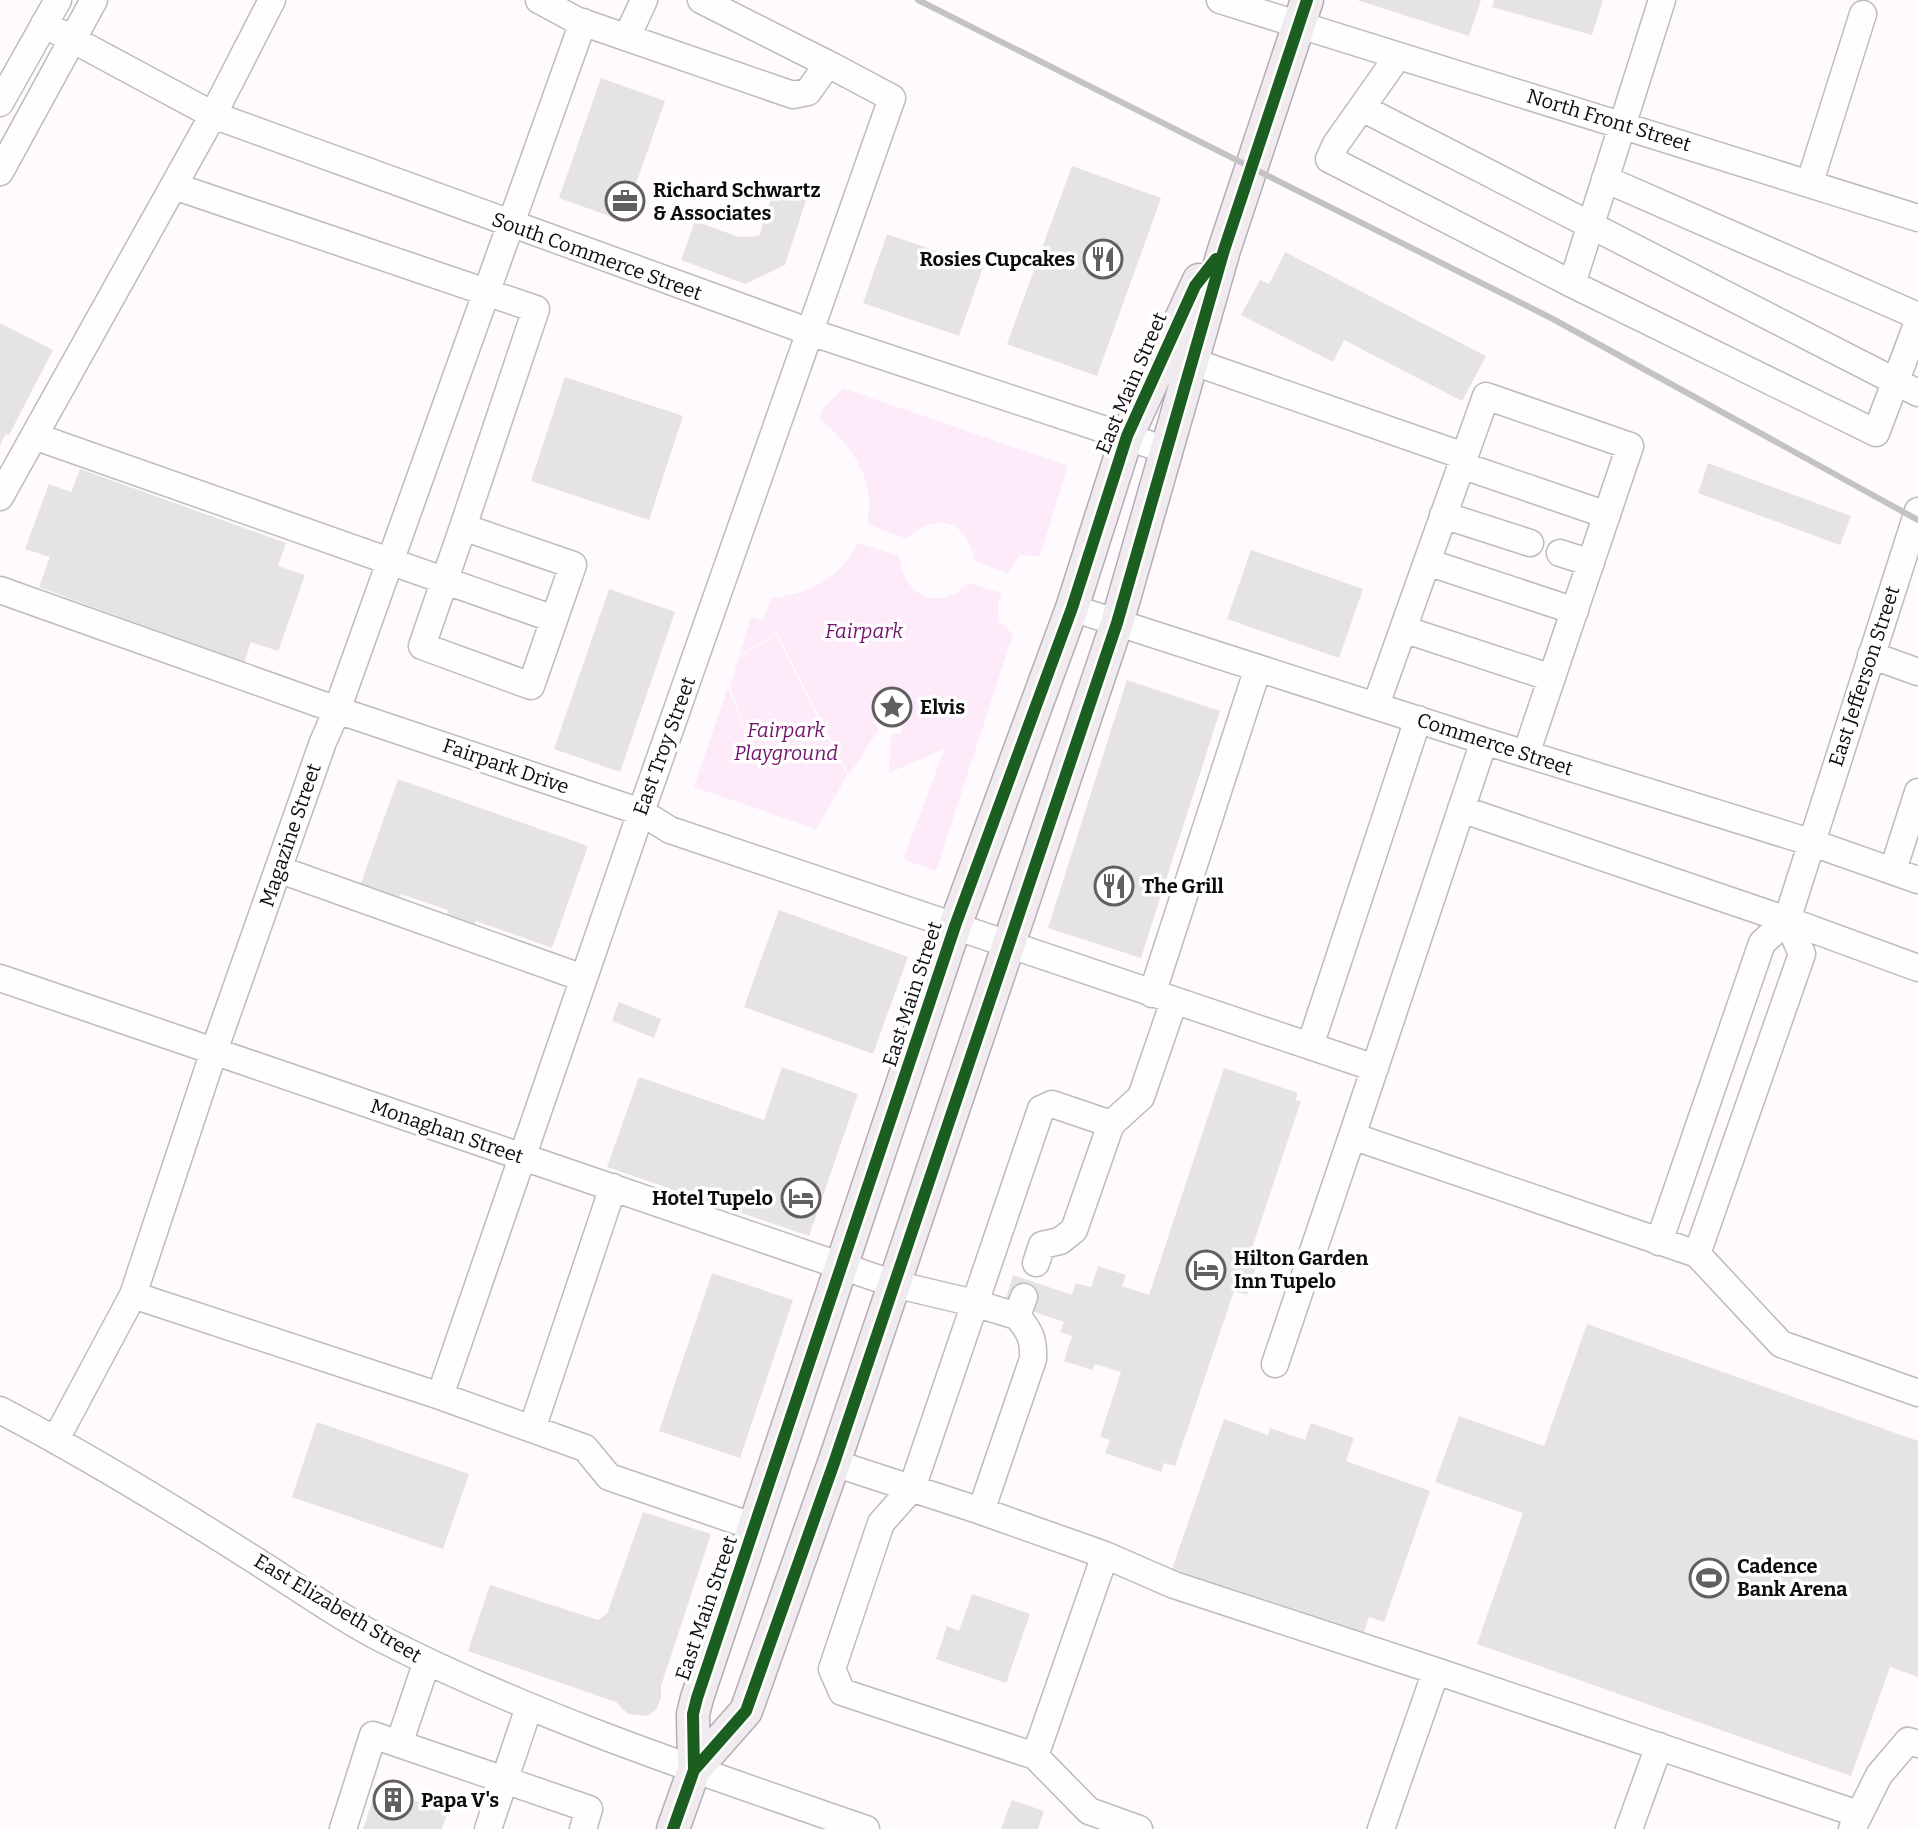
<svg xmlns="http://www.w3.org/2000/svg" width="1918" height="1829" viewBox="0 0 1918 1829" font-family="Bitter,serif">
	<style>
		.green { fill: #fdebf9 }
		.building { fill: #e6e3e5 }
		.lines { fill: none; stroke-linecap: round; stroke-linejoin: round }
		.minor-casing { stroke: #bebbbe; stroke-width: 29 }
		.major-casing { stroke: #b6acb5; stroke-width: 35 }
		.minor { stroke: #fffeff; stroke-width: 26 }
		.major { stroke: #f0ebef; stroke-width: 32 }
		.rail { stroke: #c4c3c4; stroke-width: 6 }
		.cycleway-casing { stroke: #fff; stroke-width: 17 }
		.cycleway { stroke: #1b5e20; stroke-width: 12 }
		.labels { text-anchor: middle; dominant-baseline: central; stroke-width: 7; stroke-linejoin: round; paint-order: stroke }
		.street-label { font-size: 20px; fill: #0e0b0d; stroke: #fff }
		.poi-label { font-size: 20px; font-weight: bold; fill: #0e0b0d; stroke: #fff; text-anchor: start }
		.park-label { font-size: 20px; font-style: italic; fill: #72166b; stroke: #fff }
	</style>
	<rect width="100%" height="100%" fill="#fefafd"/>
	<!-- green -->
	<path class="green" d="M843 388 1068 466 1040 556 1020 555 1008 573 974 561C970 521 934 510 907 539L867 524C877 480 852 445 819 419L822 409Z
		M858 543 899 556C904 596 938 614 968 583L1002 593 998 604 999 621 1013 634 936 871 903 859 945 748 889 773 891 735 901 733C902 723 911 721 912 710 915 687 888 685 876 699L873 709 876 718 873 722 879 729 849 775 777 633 739 656 751 617 763 621 771 598C810 594 841 578 858 543Z
		M776 635 847 776 816 829 694 787 728 687 745 732 744 741 746 732 730 687 739 657Z"/>
	<!-- building -->
	<path class="building" d="M1357 0H1481L1469 36Z
		M1494 0H1603L1592 35 1492 7Z
		M601 78 665 101 623 221 559 198Z
		M1072 166 1161 198 1097 376 1007 344Z
		M774 190 806 200 785 265 745 284 681 260 695 221 739 237 759 236Z
		M887 234 983 267 959 336 863 303Z
		M1285 252 1486 356 1462 401 1344 340 1333 362 1241 315 1260 280 1269 284Z
		M0 323 53 350 9 435 6 434 0 445Z
		M565 377 683 416 649 520 531 481Z
		M1708 463 1851 516 1840 545 1698 493Z
		M80 469 286 543 278 566 305 575 278 651 251 642 244 663 39 587 50 557 25 549 49 484 71 492Z
		M1251 550 1363 589 1339 658 1227 619Z
		M609 589 675 612 620 772 554 749Z
		M1127 680 1220 711 1141 958 1048 928Z
		M398 779 588 846 552 948 476 921 473 929 445 919 448 910 401 894 399 900 360 886Z
		M779 910 908 957 873 1054 744 1007Z
		M619 1002 661 1019 654 1038 612 1021Z
		M782 1067 858 1094 809 1236 607 1167 639 1077 764 1120Z
		M1224 1068 1298 1093 1295 1100 1301 1101 1250 1254 1259 1258 1247 1295 1234 1291 1175 1466 1164 1463 1161 1472 1105 1453 1110 1440 1100 1437 1121 1372 1095 1364 1092 1370 1064 1361 1072 1336 1060 1332 1064 1322 1005 1302 1013 1275 1072 1295 1076 1283 1091 1287 1098 1266 1126 1275 1122 1286 1149 1295Z
		M712 1273 793 1300 740 1458 659 1431Z
		M1587 1324 1918 1441V1677L1890 1667 1851 1776 1477 1644 1523 1513 1435 1482 1459 1416 1544 1446Z
		M1224 1419 1268 1435 1270 1428 1305 1440 1311 1423 1354 1438 1346 1461 1430 1491 1384 1622 1369 1617 1363 1636 1172 1569Z
		M317 1422 469 1474 443 1549 292 1497Z
		M643 1512 711 1534 661 1686V1698L656 1710 647 1716 628 1714 616 1702 468 1651 490 1585 598 1620 607 1614Z
		M972 1594 1030 1614 1006 1683 936 1659 947 1626 959 1631Z
		M377 1788 448 1812 442 1829H363Z
		M1012 1800 1044 1811 1038 1829H1001Z"/>
	<g class="lines">
		<!-- minor casing -->
		<g class="minor-casing">
			<path id="minor" d="M701 0 832 66
				M1220 0 1918 218
				M44 24 213 115 810 332 1166 450
				M627 37 644 0
				M1398 56 1336 144 1329 159 1572 284 1876 433 1918 322
				M0 103 58 0
				M1362 108 1918 393
				M0 172 94 0
				M1605 179 1918 316
				M1810 182 1863 14
				M174 186 536 309 463 527 573 565 531 686 422 646 463 527
				M1572 284 1662 0
				M1191 361 1464 456
				M34 436 554 619
				M1461 465 1607 515
				M0 497 213 115 272 0
				M1443 515 1530 543
				M1560 553 1591 563
				M1427 562 1575 611
				M0 590 337 710 641 812 670 830 1375 1068
				M1072 608 1484 741 1810 842 1918 880
				M1403 629 1552 678
				M1871 655 1918 672
				M1376 705 1486 396 1630 446 1526 754
				M1484 741 1352 1136 1697 1254 1781 1344 1918 1393
				M1461 809 1787 920 1918 968
				M278 869 583 978
				M1893 870 1918 792
				M0 978 894 1284 974 1303 1017 1316
				M1152 994 1258 668
				M1310 1046 1418 719
				M1111 1124 1141 1097 1174 1001
				M1659 1242 1762 943 1787 920 1918 511
				M1697 1254 1802 954 1787 920
				M1036 1263 1042 1245 1060 1241 1074 1230 1111 1124 1052 1104 1041 1109 912 1488 881 1523 832 1669 842 1692 1035 1756 1105 1555
				M133 1295 440 1396 585 1448 609 1477 755 1527
				M1275 1364 1352 1136
				M440 1396 641 812 892 98 832 66 822 72 808 92 793 95 576 20 539 0
				M0 1410C86 1455 168 1505 250 1557 292 1583 334 1614 378 1637 534 1717 701 1772 866 1829
				M532 1429 613 1187
				M56 1439 133 1295 214 1051 323 742 337 710 583 22
				M834 1463 981 1511 1105 1555 1174 1585 1436 1671 1858 1814
				M981 1511 1033 1359C1034 1340 1030 1331 1017 1316L1024 1297
				M399 1744 427 1661
				M1035 1756 1089 1811 1139 1829
				M343 1829 373 1735 589 1809 583 1829
				M488 1829 529 1707
				M1381 1829 1436 1671
				M1629 1829 1659 1746
				M1852 1829 1879 1775 1908 1741 1918 1744"/>
		</g>
		<!-- major casing -->
		<g class="major-casing">
			<path id="major" d="M694 1770 746 1711 834 1463 1117 623 1224 250 1307 0
				M673 1829 694 1770 693 1714 697 1698 955 926 1072 608 1127 436 1199 280"/>
		</g>
		<!-- minor -->
		<use href="#minor" class="minor"/>
		<!-- major -->
		<use href="#major" class="major"/>
		<!-- rail -->
		<path class="rail" d="M918 0 1553 319 1918 520"/>
		<!-- cycleway casing -->
		<g class="cycleway-casing">
			<path id="cycleway" d="M694 1770 746 1711 834 1463 1117 623 1224 250 1307 0
				M673 1829 694 1770 693 1714 697 1698 955 926 1072 608 1127 436 1195 286 1216 259"/>
		</g>
		<!-- cycleway -->
		<use href="#cycleway" class="cycleway"/>
	</g>
	<!-- icons -->
	<defs>
		<g id="office-ring" transform="scale(2)"><circle r="9.5" fill="#fff" stroke="#625f61" stroke-width="1.5"/><path d="M-6-3h4V-5.5h4V-3h4V5H-6ZM-1-4.5V-3h2v-1.5ZM-6 0V1H6V0Z" fill="#625f61"/></g>
		<g id="restaurant-ring" transform="scale(2)"><circle r="9.5" fill="#fff" stroke="#625f61" stroke-width="1.5"/><path d="M-5-6h1v4h1v-4h1v4h1v-4h1v5L-1.5 .5V6h-2V.5L-5-1ZM5-6V6H3V1.5H1.5Q1.5-4 5-6Z" fill="#625f61"/></g>
		<g id="sight-ring" transform="scale(2)"><circle r="9.5" fill="#fff" stroke="#625f61" stroke-width="1.5"/><path d="M0-6L1.8-2.2L6-1.7L2.9 1.2L3.7 5.4L0 3.3L-3.7 5.4L-2.9 1.2L-6-1.7L-1.8-2.2Z" fill="#625f61"/></g>
		<g id="hotel-ring" transform="scale(2)"><circle r="9.5" fill="#fff" stroke="#625f61" stroke-width="1.5"/><path d="M-6-4.5h1.5V1H6V5H4.5V3h-9V5H-6ZM-4 0a1.8 1.8 0 1 1 3.6 0ZM.5 0V-2.5h3Q6-2.5 6 0Z" fill="#625f61"/></g>
		<g id="stadium-ring" transform="scale(2)"><circle r="9.5" fill="#fff" stroke="#625f61" stroke-width="1.5"/><path d="M0-5a6.5 5 0 1 0 0 10a6.5 5 0 1 0 0-10ZM-3.5-1.8h7v3.6h-7Z" fill="#625f61"/></g>
		<g id="building-ring" transform="scale(2)"><circle r="9.5" fill="#fff" stroke="#625f61" stroke-width="1.5"/><path d="M-4-6H4V6H1V3H-1V6H-4ZM-2.5-4.3h1.7v1.8h-1.7ZM.8-4.3h1.7v1.8H.8ZM-2.5-1h1.7V.8h-1.7ZM.8-1h1.7V.8H.8Z" fill="#625f61"/></g>
	</defs>
	<g fill-rule="evenodd">
		<use href="#office-ring" x="625" y="201"/>
		<use href="#restaurant-ring" x="1103" y="259"/>
		<use href="#sight-ring" x="892" y="707"/>
		<use href="#restaurant-ring" x="1114" y="886"/>
		<use href="#hotel-ring" x="801" y="1198"/>
		<use href="#hotel-ring" x="1206" y="1270"/>
		<use href="#stadium-ring" x="1709" y="1578"/>
		<use href="#building-ring" x="393" y="1800"/>
	</g>
	<g class="labels">
		<!-- street labels -->
		<g class="street-label">
			<text transform="translate(1609 120) rotate(17)">North Front Street</text>
			<text transform="translate(597 256) rotate(20)">South Commerce Street</text>
			<text transform="translate(1131 383) rotate(-67)">East Main Street</text>
			<text transform="translate(1864 676) rotate(-72)">East Jefferson Street</text>
			<text transform="translate(1495 744) rotate(18)">Commerce Street</text>
			<text transform="translate(664 746) rotate(-70)">East Troy Street</text>
			<text transform="translate(506 766) rotate(19)">Fairpark Drive</text>
			<text transform="translate(290 835) rotate(-71)">Magazine Street</text>
			<text transform="translate(912 994) rotate(-72)">East Main Street</text>
			<text transform="translate(447 1131) rotate(19)">Monaghan Street</text>
			<text transform="translate(338 1608) rotate(31)">East Elizabeth Street</text>
			<text transform="translate(706 1608) rotate(-71)">East Main Street</text>
		</g>
		<!-- poi labels -->
		<g class="poi-label">
			<text x="653" y="190">Richard Schwartz<tspan x="653" dy="23">&amp; Associates</tspan></text>
			<text x="1075" y="259" text-anchor="end">Rosies Cupcakes</text>
			<text x="920" y="707">Elvis</text>
			<text x="1142" y="886">The Grill</text>
			<text x="773" y="1198" text-anchor="end">Hotel Tupelo</text>
			<text x="1234" y="1258">Hilton Garden<tspan x="1234" dy="23">Inn Tupelo</tspan></text>
			<text x="1737" y="1566">Cadence<tspan x="1737" dy="23">Bank Arena</tspan></text>
			<text x="421" y="1800">Papa V's</text>
		</g>
		<!-- park labels -->
		<g class="park-label">
			<text x="864" y="631">Fairpark</text>
			<text x="786" y="730">Fairpark<tspan x="786" dy="23">Playground</tspan></text>
		</g>
	</g>
</svg>
